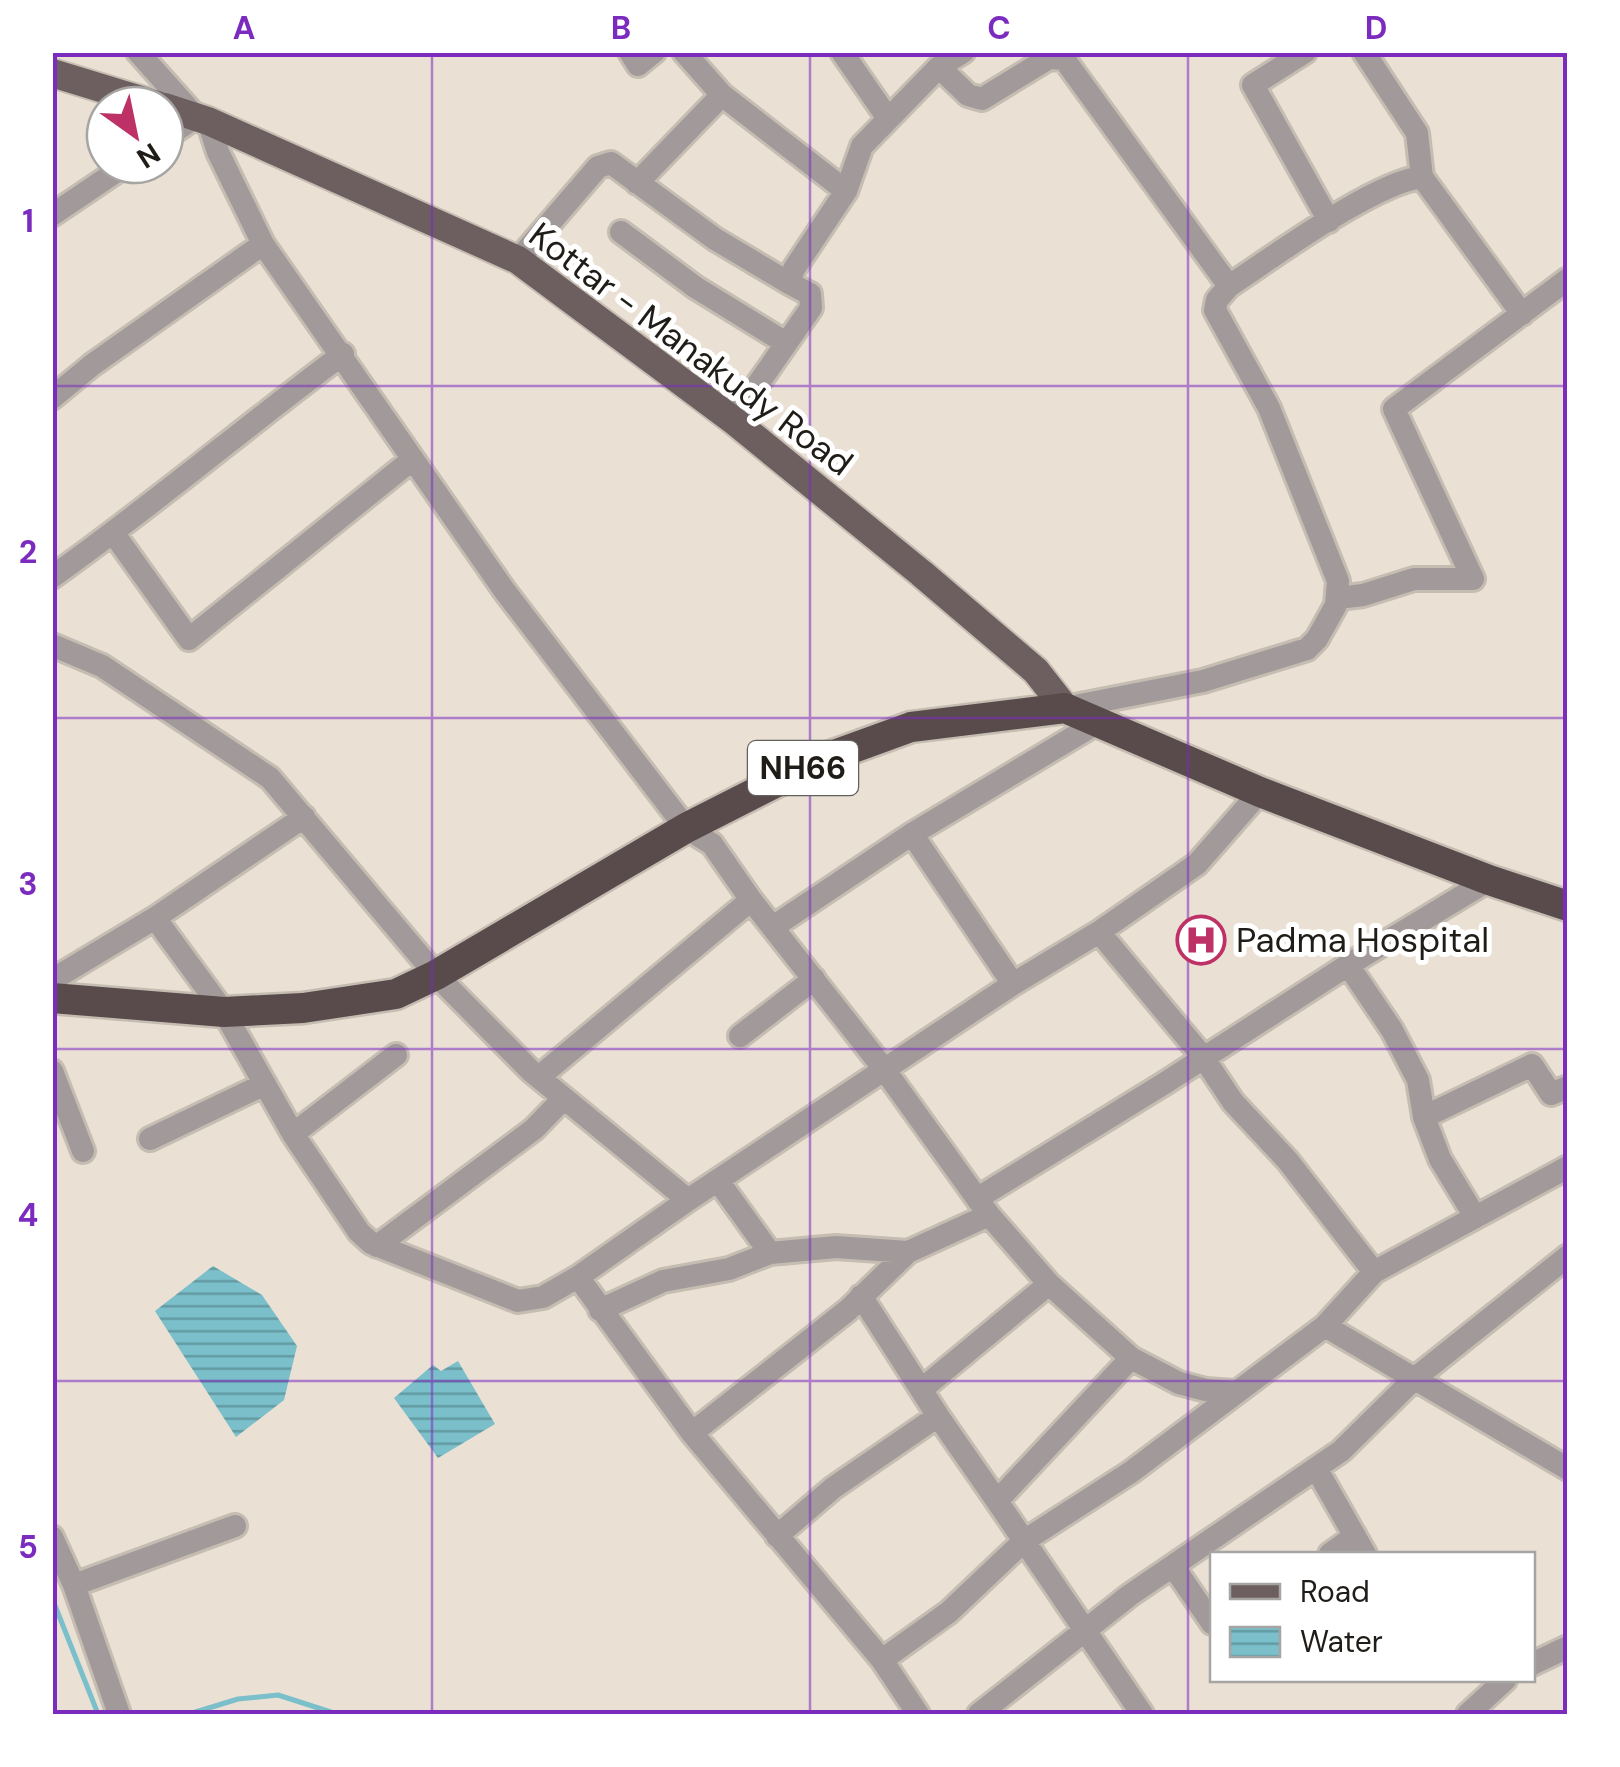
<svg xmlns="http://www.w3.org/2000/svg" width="1620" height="1767" viewBox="0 0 1620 1767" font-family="'DM Sans',sans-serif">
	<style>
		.water { fill: url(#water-rules) }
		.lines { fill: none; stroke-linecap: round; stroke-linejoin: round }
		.stream { stroke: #7abfca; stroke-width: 5 }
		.minor-casing { stroke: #c6bdb2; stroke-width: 28 }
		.major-casing { stroke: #c6bdb2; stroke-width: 32 }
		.highway-casing { stroke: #c6bdb2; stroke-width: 35 }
		.minor { stroke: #a29a9a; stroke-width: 22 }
		.major { stroke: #6d5f60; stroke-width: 28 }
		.highway { stroke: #594b4b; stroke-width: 30 }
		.grid { fill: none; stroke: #7b2cbf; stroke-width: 2.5; stroke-opacity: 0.55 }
		.labels { text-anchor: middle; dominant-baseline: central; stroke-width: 10; stroke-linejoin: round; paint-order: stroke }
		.shield { fill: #fff; stroke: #63615d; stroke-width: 2.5 }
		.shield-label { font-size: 32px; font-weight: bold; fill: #201d18 }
		.street-label { font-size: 35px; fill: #201d18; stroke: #fff }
		.poi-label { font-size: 35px; fill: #201d18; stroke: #fff; text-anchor: start }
		.neatline { fill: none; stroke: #7b2cbf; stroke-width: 4 }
		.grid-label { font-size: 32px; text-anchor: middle; font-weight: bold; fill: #7b2cbf }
	</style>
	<defs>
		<pattern id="water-rules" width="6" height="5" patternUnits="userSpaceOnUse" patternTransform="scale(2.5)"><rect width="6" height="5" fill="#7abfca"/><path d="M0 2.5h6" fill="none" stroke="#649ba3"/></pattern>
	</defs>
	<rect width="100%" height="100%" fill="#eae0d4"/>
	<!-- water -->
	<path class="water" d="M213 1266 262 1295 297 1346 284 1400 236 1437 155 1311Z
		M458 1361 495 1424 438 1458 394 1398 433 1365 441 1371Z"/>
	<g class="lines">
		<!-- stream -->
		<path class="stream" d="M52 1598 98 1714
			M189 1714 238 1699 278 1695 337 1714"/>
		<!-- minor casing -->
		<g class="minor-casing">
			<path id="minor" d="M138 52 196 117 165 138
				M630 52 638 65 654 52
				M684 52 722 95 846 191
				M842 52 887 117
				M1305 52 1253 85 1329 221
				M1364 52 1417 133 1422 177
				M939 67 968 95 982 99 1049 58 1064 59 1229 286
				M208 121 218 152 263 244 504 590 686 828 712 844 751 900 884 1069 989 1215 1049 1284 1131 1358 1179 1383 1206 1390 1234 1392
				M637 183 722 95
				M52 215 126 165
				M621 232 695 287 786 343
				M518 260 598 167 611 163 715 239 789 283
				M52 398 92 365 263 244
				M733 420 811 308 810 294 789 283 794 269 846 191 862 146 939 67 963 52
				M114 534 189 639 413 459
				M52 577C152 506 245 427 343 354
				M1338 598 1363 595 1414 579H1473L1394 409 1568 279
				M52 645 102 666 270 778 436 975 531 1071 688 1200
				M1065 708 1203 681 1307 649 1317 639 1336 605 1338 581 1269 408 1215 310 1217 300 1229 286C1275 256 1373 183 1422 177L1522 314
				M912 834 1013 984
				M155 918 224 1012 293 1134 359 1232 371 1243 518 1301 543 1297 578 1277 688 1200 1013 984 1099 932 1197 864 1260 792
				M773 927 912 834 1097 723
				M1099 932 1203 1057 1233 1102 1288 1161 1374 1272 1325 1326 1568 1469
				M1348 965 1392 1030 1418 1080 1424 1117 1440 1159 1474 1215
				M52 980 155 918 304 817
				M740 1036 814 979
				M52 1071 83 1151
				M539 1077 751 900
				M1424 1117 1532 1065 1551 1094 1568 1087
				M293 1134 396 1055
				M150 1139 265 1084
				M719 1182 770 1253
				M978 1198 1165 1083 1348 965 1489 880
				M377 1246 534 1129 564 1098
				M1374 1272 1568 1167
				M578 1277 692 1433 882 1660 949 1612 1024 1541 1131 1472 1325 1326
				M861 1296 938 1416 997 1501 1131 1358
				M600 1310 663 1281 729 1269 770 1253 836 1247 908 1252 989 1215
				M922 1389 1049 1284
				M692 1433 848 1310 908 1252
				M1316 1468 1365 1554
				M997 1501 1142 1714
				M777 1536 833 1488 938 1416
				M52 1537 74 1585 119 1714
				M1330 1554 1355 1536
				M1173 1566 1212 1623
				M74 1585 235 1526
				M882 1660 918 1714
				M1532 1664 1568 1647
				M979 1714 1130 1595 1341 1451 1414 1379 1568 1256
				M1468 1714 1505 1680"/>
		</g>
		<!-- major casing -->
		<g class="major-casing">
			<path id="major" d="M52 73 157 105
				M165 107 208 121 518 260 733 420 921 573 1036 671 1065 708"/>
		</g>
		<!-- highway casing -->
		<g class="highway-casing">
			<path id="highway" d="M52 998 224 1012 303 1008 396 994 436 975 686 828 820 760 911 727 1065 708 1260 792 1489 880 1568 906"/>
		</g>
		<!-- minor -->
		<use href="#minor" class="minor"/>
		<!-- major -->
		<use href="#major" class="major"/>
		<!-- highway -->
		<use href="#highway" class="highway"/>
	</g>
	<!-- grid -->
	<path class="grid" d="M432 52V1714M810 52V1714M1188 52V1714M52 386H1568M52 718H1568M52 1049H1568M52 1381H1568"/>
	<!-- icons -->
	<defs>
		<g id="hospital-ring" transform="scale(2.5)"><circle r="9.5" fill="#fff" stroke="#bd3167" stroke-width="1.5"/><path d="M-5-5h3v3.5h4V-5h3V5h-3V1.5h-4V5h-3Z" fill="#bd3167"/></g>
	</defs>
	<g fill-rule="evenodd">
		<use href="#hospital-ring" x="1201" y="940"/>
	</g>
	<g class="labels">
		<!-- shield labels -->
		<rect class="shield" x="748" y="741" width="110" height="54" rx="8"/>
		<g class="shield-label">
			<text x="803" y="768">NH66</text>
		</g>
		<!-- street labels -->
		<g class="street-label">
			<text transform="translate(691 349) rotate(37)">Kottar - Manakudy Road</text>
		</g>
		<!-- poi labels -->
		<g class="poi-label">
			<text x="1236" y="940">Padma Hospital</text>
		</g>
	</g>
	<!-- border -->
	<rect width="1620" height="1767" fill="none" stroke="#ffffff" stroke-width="110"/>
	<!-- legend -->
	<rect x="1210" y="1552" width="325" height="130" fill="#ffffff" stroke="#a6a5a3" stroke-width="2.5"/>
	<rect x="1230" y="1584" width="50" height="15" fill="#6d5f60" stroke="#a6a5a3" stroke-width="2.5"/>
	<text x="1300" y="1602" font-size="30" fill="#201d18">Road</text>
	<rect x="1230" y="1627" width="50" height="30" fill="url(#water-rules)" stroke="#a6a5a3" stroke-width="2.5"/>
	<text x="1300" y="1652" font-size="30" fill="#201d18">Water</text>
	<!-- north arrow -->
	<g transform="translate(135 135) rotate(147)"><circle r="48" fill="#ffffff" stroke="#a6a5a3" stroke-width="2.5"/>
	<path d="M0-8L18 38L0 25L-18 38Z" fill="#bd3167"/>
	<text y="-15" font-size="28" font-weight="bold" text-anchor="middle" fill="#201d18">N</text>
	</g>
	<rect x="55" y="55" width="1510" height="1657" class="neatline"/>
	<g class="grid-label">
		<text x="244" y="39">A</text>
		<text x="621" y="39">B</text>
		<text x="999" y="39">C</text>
		<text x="1376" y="39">D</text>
		<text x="28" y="232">1</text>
		<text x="28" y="563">2</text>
		<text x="28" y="895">3</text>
		<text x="28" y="1226">4</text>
		<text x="28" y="1558">5</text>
	</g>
</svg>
